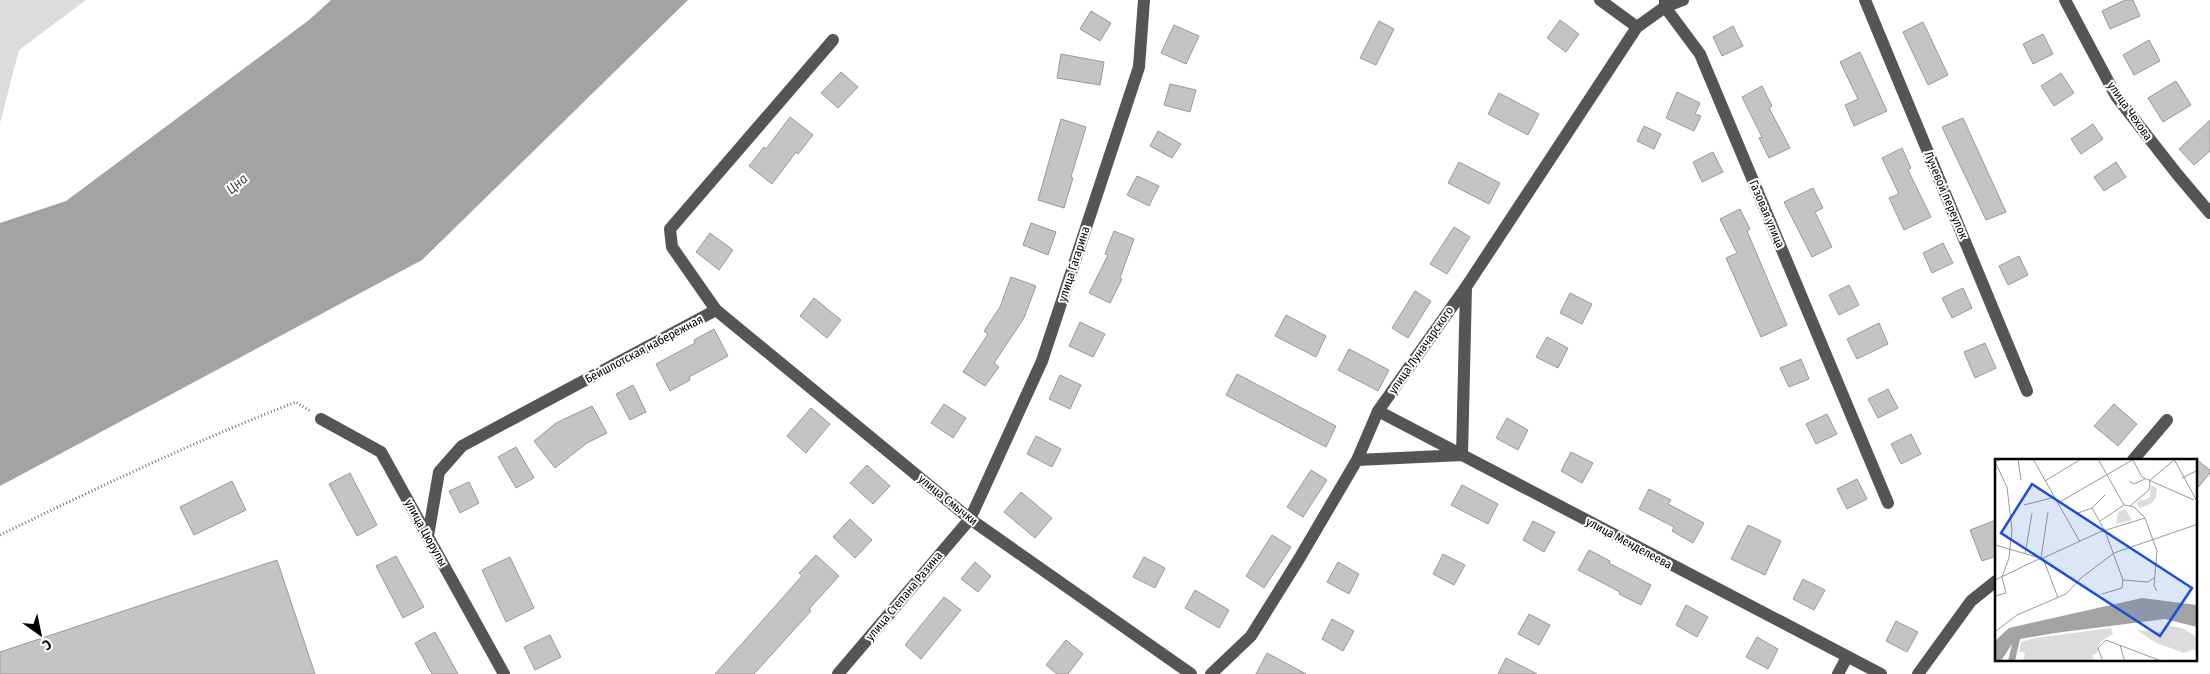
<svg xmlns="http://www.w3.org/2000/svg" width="2210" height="674" viewBox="0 0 2210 674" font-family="'Fira Sans Condensed',sans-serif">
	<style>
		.green { fill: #dcdcdc }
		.water { fill: #a3a3a3 }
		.building { fill: #c4c4c4; stroke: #999 }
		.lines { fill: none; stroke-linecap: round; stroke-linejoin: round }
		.path { stroke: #777; stroke-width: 3; stroke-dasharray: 1 2.5; stroke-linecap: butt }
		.minor { stroke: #555; stroke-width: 12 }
		.labels { text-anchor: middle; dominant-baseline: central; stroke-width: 4; stroke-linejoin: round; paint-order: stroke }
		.street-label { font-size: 12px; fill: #000; stroke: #fff }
		.water-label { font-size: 14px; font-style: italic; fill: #444; stroke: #fff }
		.inset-road { fill: none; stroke: #999; stroke-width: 1 }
		.view { fill: #1d4ed8; fill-opacity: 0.15; stroke: #1d4ed8; stroke-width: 2.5 }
		.inset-edge { fill: none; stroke: #000; stroke-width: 2.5 }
	</style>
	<rect width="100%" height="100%" fill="#fff"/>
	<!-- green -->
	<path class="green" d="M0 0H86L19 50 0 123Z"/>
	<!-- water -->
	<path class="water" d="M331 0H688L422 260 0 486V223L66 201 309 20Z"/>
	<!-- building -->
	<path class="building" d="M2125 0H2133L2140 16 2110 29 2102 11Z
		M1091 11 1111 23 1100 41 1080 29Z
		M1560 20 1579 34 1566 52 1547 38Z
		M1379 21 1394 29 1376 65 1360 58Z
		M1923 22 1948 75 1928 85 1903 32Z
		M1174 25 1199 36 1186 64 1161 53Z
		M1733 26 1743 46 1722 56 1713 37Z
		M2043 34 2053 54 2033 64 2023 44Z
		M2149 40 2160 61 2134 75 2123 55Z
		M1860 52 1887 111 1854 126 1845 105 1858 99 1840 62Z
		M1061 54 1104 62 1100 85 1057 78Z
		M841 72 858 87 838 108 821 93Z
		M2061 73 2074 93 2054 106 2041 86Z
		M2176 81 2191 105 2163 122 2148 98Z
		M1170 84 1196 90 1190 112 1164 105Z
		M1762 86 1772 106 1769 108 1790 148 1769 158 1759 138 1762 137 1742 97Z
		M1677 92 1700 103 1695 114 1701 116 1694 131 1666 118Z
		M1499 93 1539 114 1528 135 1488 114Z
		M790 117 813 135 798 154 796 152 772 184 749 166 764 147 766 149Z
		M1963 118 2006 212 1986 220 1942 127Z
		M1061 119 1086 127 1071 177 1073 178 1064 208 1038 200Z
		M2210 120V151L2194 165 2179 149Z
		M2093 124 2103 139 2081 154 2071 139Z
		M1644 126 1661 134 1654 149 1637 141Z
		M1158 131 1181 144 1172 158 1150 146Z
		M1902 148 1911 168 1908 170 1931 217 1904 230 1889 198 1899 194 1882 158Z
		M1713 152 1723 172 1702 182 1693 162Z
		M1459 162 1500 183 1489 204 1448 183Z
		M2116 162 2126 177 2104 191 2094 177Z
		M1137 176 1159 186 1149 206 1127 195Z
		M1813 188 1823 208 1815 212 1832 247 1812 257 1784 202Z
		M1740 209 1750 229 1747 231 1787 325 1761 337 1726 258 1737 253 1720 219Z
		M1031 223 1056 232 1048 255 1023 245Z
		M1454 227 1470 237 1447 274 1430 264Z
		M1114 231 1134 239 1120 278 1122 279 1110 303 1089 293 1108 255 1105 254Z
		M710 233 733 250 719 270 696 252Z
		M1943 243 1953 263 1932 273 1923 253Z
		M2019 256 2028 275 2008 285 1999 266Z
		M1011 277 1036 286 1024 318 994 363 999 367 985 386 963 372 988 334 984 331 1000 307Z
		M1849 285 1859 305 1839 315 1829 295Z
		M1963 288 1972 308 1952 318 1942 298Z
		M1415 291 1431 301 1408 338 1392 328Z
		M1570 293 1592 304 1582 324 1560 313Z
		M814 298 841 320 827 338 800 316Z
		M1286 315 1326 336 1316 357 1275 336Z
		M1080 322 1105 334 1093 357 1069 346Z
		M1879 323 1888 344 1857 359 1847 339Z
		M714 329 728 356 689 377 690 380 670 391 656 364 695 343 694 340Z
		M1547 337 1568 348 1558 368 1536 357Z
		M1985 343 1996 368 1975 378 1964 352Z
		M1349 349 1389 370 1378 391 1338 370Z
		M1801 359 1809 379 1789 387 1780 368Z
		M1237 374 1336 426 1326 447 1226 395Z
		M1060 375 1081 385 1070 409 1049 399Z
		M633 385 646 412 630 420 616 394Z
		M1888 389 1898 408 1878 418 1868 399Z
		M944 404 966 418 953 438 931 423Z
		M2114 404 2137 424 2118 446 2094 426Z
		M592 406 607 433 587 443 555 468 534 441 556 423Z
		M811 408 830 424 806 453 787 436Z
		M1827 414 1837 434 1816 444 1806 424Z
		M1507 418 1528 430 1518 450 1496 438Z
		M1911 434 1921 454 1901 464 1891 444Z
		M1036 436 1061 449 1052 467 1027 454Z
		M516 447 534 478 516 488 498 457Z
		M1571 452 1593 463 1582 483 1561 471Z
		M2196 459 2210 470V473L2196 490Z
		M867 465 890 486 873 504 850 483Z
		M1311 470 1327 480 1303 517 1287 507Z
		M350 473 377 525 357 536 329 484Z
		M1857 479 1867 499 1847 509 1837 489Z
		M232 481 246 510 194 535 180 507Z
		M469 482 479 503 460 513 449 491Z
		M1462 485 1498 504 1488 524 1451 505Z
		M1649 489 1671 500 1668 504 1704 523 1693 543 1672 531 1674 527 1639 509Z
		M1021 492 1052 518 1035 538 1004 512Z
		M850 519 872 540 855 558 833 537Z
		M1996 520V556L1982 561 1970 530Z
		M1533 521 1555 532 1544 552 1523 540Z
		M1748 525 1781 541 1765 575 1731 559Z
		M1272 535 1291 547 1264 588 1246 576Z
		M1589 550 1610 561 1609 563 1651 585 1641 605 1619 594 1620 592 1578 570Z
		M1443 554 1465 565 1454 585 1433 574Z
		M816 555 839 576 809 609 811 611 754 674H715L802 576 799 573Z
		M396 556 424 607 403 618 376 566Z
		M510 557 534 608 506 622 482 570Z
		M1144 557 1165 568 1155 588 1133 577Z
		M277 560 315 674H0V652Z
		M975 562 991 576 978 592 961 579Z
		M1338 562 1359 574 1349 594 1327 582Z
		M1803 579 1825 590 1814 610 1793 599Z
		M1195 590 1229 610 1219 628 1185 608Z
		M944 597 961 610 921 659 905 645Z
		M1686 605 1708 617 1697 637 1676 625Z
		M1529 614 1550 625 1539 645 1518 634Z
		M1332 619 1354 631 1343 651 1322 639Z
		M1896 621 1918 632 1907 652 1886 641Z
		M435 632 458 674H432L415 643Z
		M550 635 561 657 535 670 524 647Z
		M1757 637 1778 649 1768 669 1746 657Z
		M1066 640 1083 654 1068 674H1057L1046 665Z
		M1267 653 1306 674H1256Z
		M1506 658 1537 674H1498Z"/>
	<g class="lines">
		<!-- path -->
		<path class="path" d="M0 535C97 488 195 441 296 402L310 411"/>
		<!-- minor -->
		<path class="minor" d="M1600 0 1637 27 1665 7 1700 54 1888 503
			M1665 0V7L1683 0
			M1865 0 2027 391
			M2065 0 2116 96 2177 174 2210 213
			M716 310 970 519 1191 674
			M1378 411 1881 674
			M321 419 381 452 504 674
			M1357 460 1462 455 1466 287
			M2133 460 2167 420
			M428 536 439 472 462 446 716 310 672 247 670 229 833 40
			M838 674 970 519 1042 361 1139 67 1144 0
			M1211 674 1251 636 1299 559 1357 460 1378 411 1466 287 1637 27
			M1838 674 1847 657
			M1918 674 1971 601 1996 581"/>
	</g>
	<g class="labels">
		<!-- street labels -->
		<g class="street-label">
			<text transform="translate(2130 111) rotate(55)">улица Чехова</text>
			<text transform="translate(1946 195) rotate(67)">Лучевой переулок</text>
			<text transform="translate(1767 214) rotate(67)">Газовая улица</text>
			<text transform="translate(1074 264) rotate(-72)">улица Гагарина</text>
			<text transform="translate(644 349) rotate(-28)">Бейшлотская набережная</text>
			<text transform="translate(1421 350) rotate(-55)">улица Луначарского</text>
			<text transform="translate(948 500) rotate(39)">улица Смычки</text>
			<text transform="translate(426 533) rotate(61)">улица Цюрупы</text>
			<text transform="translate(1629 543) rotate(28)">улица Менделеева</text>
			<text transform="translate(904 596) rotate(-50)">улица Степана Разина</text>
		</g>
		<!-- water labels -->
		<g class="water-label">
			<text transform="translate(237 184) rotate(-41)">Цна</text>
		</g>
	</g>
	<!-- overview -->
	<g transform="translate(1995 459)">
		<rect width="202" height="202" fill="#fff"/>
		<path d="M156 26 162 29 161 38 157 44 145 49 142 45 145 40 148 42 155 38ZM130 50 137 61 121 65 123 53ZM173 166 187 169 202 178V196L199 190 189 194 159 183 142 171 166 173ZM116 169 118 175 105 183 102 194 97 196 100 202H28L30 193H24L26 183 40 179Z" fill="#dcdcdc"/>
		<path d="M147 139 202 146V168L170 160 60 174 25 180 20 202H13L17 185 6 202H0V182L14 169Z" fill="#a3a3a3"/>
		<path class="inset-road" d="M7 0 0 3 12 28 17 71 14 99 7 118M23 0 26 21M38 0 85 83M103 0 129 46 139 48 150 59 162 92 159 127 162 132M179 0 203 44M138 1 147 18 199 41M187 19 203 11M50 22 86 0M134 22 139 25 150 20M154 22 179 1M63 44 139 0M29 46 60 38M135 47 154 31 155 22M97 49 110 72 128 121M53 53 46 99H48L63 139M83 54 97 49 110 36M105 62 129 46M0 86 45 99M30 95 37 54M48 99 105 73 150 59M0 121 46 99M107 135 127 129 128 121 153 123 159 119M0 137 11 134 7 118M1 172 22 156 71 135 86 119 119 94 203 65M125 186 130 203M108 203 103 189 111 181 169 203"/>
		<path class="view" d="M37 25 197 129 165 177 6 74Z"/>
		<rect width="202" height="202" class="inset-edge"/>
	</g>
	<!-- north arrow -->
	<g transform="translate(40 634) rotate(147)" stroke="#ffffff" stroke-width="4" paint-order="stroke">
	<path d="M0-4L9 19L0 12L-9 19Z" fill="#000000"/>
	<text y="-8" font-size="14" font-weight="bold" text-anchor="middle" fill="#000000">С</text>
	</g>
</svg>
